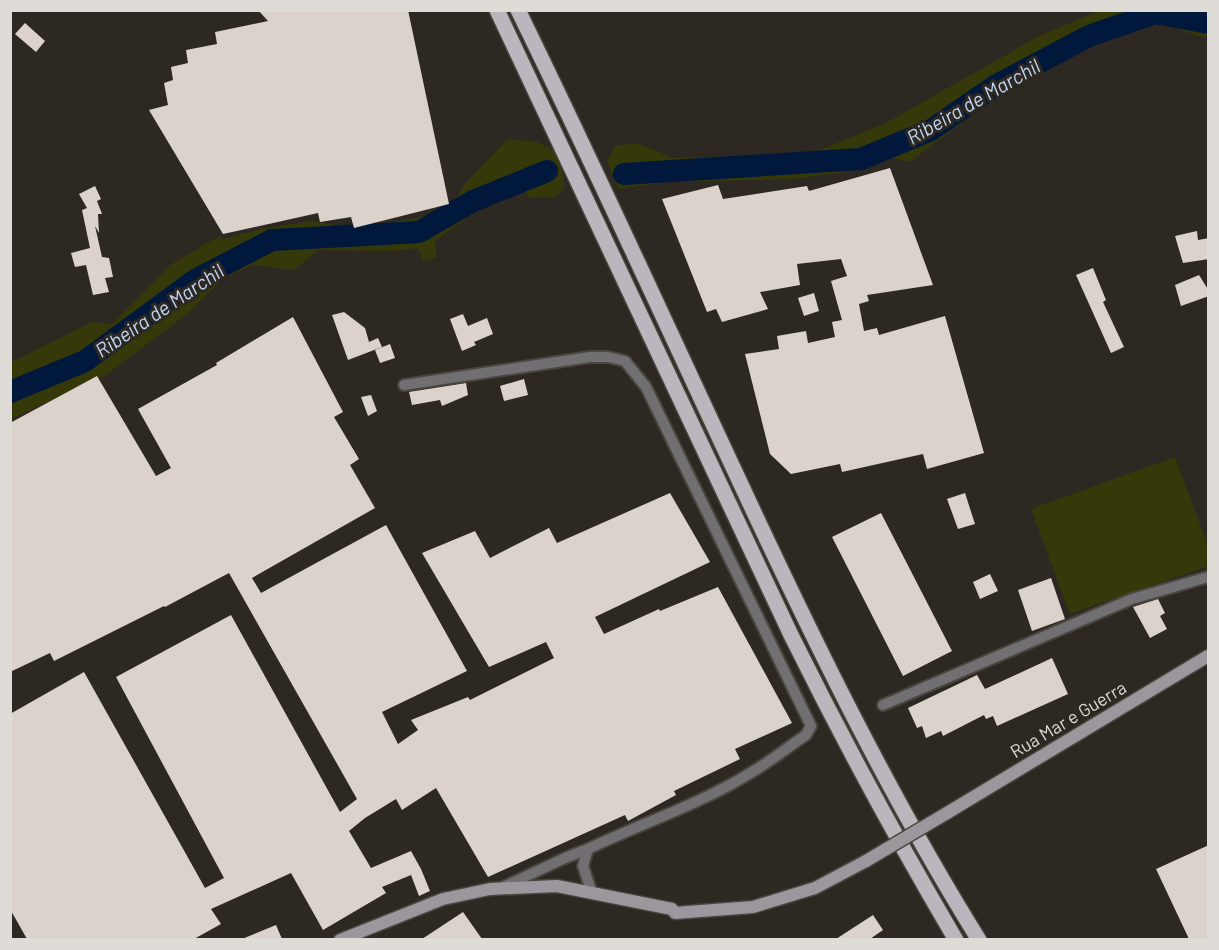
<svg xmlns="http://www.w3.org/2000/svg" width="1219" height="950" viewBox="0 0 1219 950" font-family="Barlow,sans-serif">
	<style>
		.green { fill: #35390a }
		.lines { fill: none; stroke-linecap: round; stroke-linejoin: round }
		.river { stroke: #00183c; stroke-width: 22 }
		.building { fill: #dbd3cb }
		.street-casing { stroke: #4a453f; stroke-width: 14 }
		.secondary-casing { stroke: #4a453f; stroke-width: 15 }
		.primary-casing { stroke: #4a453f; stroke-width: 18 }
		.street { stroke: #726f73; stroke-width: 10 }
		.secondary { stroke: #9b979d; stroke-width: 12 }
		.primary { stroke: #bbb6bd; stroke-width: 15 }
		.secondary-bridge-casing { stroke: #4a453f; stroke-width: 15; stroke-linecap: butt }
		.secondary-bridge { stroke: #9b979d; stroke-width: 12 }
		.labels { text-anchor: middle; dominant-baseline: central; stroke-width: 6; stroke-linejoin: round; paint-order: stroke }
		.street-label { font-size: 18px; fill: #dfdbd7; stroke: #2e2822 }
		.water-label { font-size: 20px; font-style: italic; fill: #bfd6f6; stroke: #2e2822 }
	</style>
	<rect width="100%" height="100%" fill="#2e2822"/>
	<!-- green -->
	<path class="green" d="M1101 10 1208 11V36L1201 37 1157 22 1085 44 989 102 910 162 885 156 845 172 794 179 668 182 618 189 607 161 615 146 637 143 674 158 808 155 886 123 1041 35Z
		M507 140 535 141 557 152 564 181V189L554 197H530L522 188 493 199 435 241 437 257 423 261 418 248 396 251 318 250 294 270 253 265 223 279 187 314 106 375 11 419V362L92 322 112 324 170 265 219 236 223 239 261 229 311 221 362 229 434 214 455 205 462 187Z
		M1175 457 1208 546V566L1070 614 1031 509Z"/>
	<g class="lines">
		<!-- river -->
		<path class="river" d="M624 174 861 159 931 130 995 86 1089 36 1155 13 1208 23
			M10 392 85 361 195 280 272 240 419 232 473 201 547 171"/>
	</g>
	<!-- building -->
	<path class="building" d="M258 10H408L449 204 354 228 351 217 320 222 318 213 223 234 149 110 168 105 164 83 173 80 171 67 188 63 186 50 217 44 215 32 268 21Z
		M25 23 45 41 36 52 15 34Z
		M890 168 933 285 867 295 869 301 859 304 864 331 877 328 879 335 945 316 984 453 927 469 923 454 842 472 840 464 791 474 770 454 745 354 779 349 777 336 806 331 808 343 835 337 832 322 842 320 831 281 847 276 841 259 797 264 800 285 760 292 768 309 722 322 716 309 707 312 662 199 718 185 723 199 807 186 809 191Z
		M95 186 101 199 97 201 102 214H98L99 233 95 226 102 257 109 258 113 277 105 278 109 292 93 295 86 265 75 267 71 253 90 248 82 210 87 208 79 194Z
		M1197 231 1198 240 1209 238V259L1183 263 1175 236Z
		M1093 268 1106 300 1103 302 1124 347 1111 353 1076 275Z
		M1199 275 1209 291V296L1181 306 1175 285Z
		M814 293 819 311 804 316 798 298Z
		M344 312 365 328 369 342 378 338 382 347 348 360 332 315Z
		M463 314 468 326 487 318 493 334 474 342 476 345 462 351 450 319Z
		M293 317 343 412 334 417 359 459 350 465 375 508 252 578 261 593 386 525 467 671 382 712 398 744 418 730 411 720 468 697 470 700 554 658 546 642 489 667 422 553 475 531 490 558 549 528 557 543 670 493 710 562 595 617 604 634 659 609 660 611 718 587 792 723 735 749 740 759 674 791 676 795 628 821 625 815 488 877 436 788 402 810 396 799 365 818 349 831 371 868 411 851 421 869 430 891 419 896 411 875 382 887 386 893 323 930 291 873 211 909 221 924 194 939H27L10 909V714L84 672 205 888 224 878 116 677 231 615 340 812 357 799 229 573 165 607 164 606 54 661 50 653 10 672V423L97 376 156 476 171 468 138 409 217 365 216 363Z
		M390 344 395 358 380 363 375 350Z
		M524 379 528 395 504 401 500 386Z
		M466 383 468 395 442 406 440 400 412 405 409 392Z
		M371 395 377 411 368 416 361 397Z
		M965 493 975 524 958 529 947 499Z
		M881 513 952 651 903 676 832 537Z
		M990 574 998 591 980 599 973 582Z
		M1051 578 1065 619 1032 631 1018 590Z
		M1158 599 1165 613 1160 616 1167 629 1150 638 1133 607Z
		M1052 658 1068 694 997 726 993 716 986 719 984 715 943 736 941 731 926 738 922 726 917 728 908 708 977 675 985 689Z
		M1209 845V939H1189L1156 869Z
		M463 912 482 939H422Z
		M873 915 883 930 870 939H836Z
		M276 925 282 939H242Z"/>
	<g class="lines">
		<!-- street casing -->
		<g class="street-casing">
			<path id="street" d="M404 385 590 357H608L625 361 646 387 811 726 806 735C788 747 771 761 752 772 701 804 642 823 588 849L583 866 592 893
				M883 705 1132 599 1208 577
				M501 888 565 858 588 849"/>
		</g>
		<!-- secondary casing -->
		<g class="secondary-casing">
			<path id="secondary" d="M947 813 1208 656
				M340 940 443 899 490 889 557 886 672 909 675 913 753 907 815 888 866 861"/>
		</g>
		<!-- primary casing -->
		<g class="primary-casing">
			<path id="primary" d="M497 10 791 635C842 738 897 840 956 940
				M518 10C594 165 665 322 738 478 811 635 887 792 979 940"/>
		</g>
		<!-- street -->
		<use href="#street" class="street"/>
		<!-- secondary -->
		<use href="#secondary" class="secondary"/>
		<!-- primary -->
		<use href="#primary" class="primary"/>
		<!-- secondary-bridge casing -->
		<g class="secondary-bridge-casing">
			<path id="secondary-bridge" d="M866 861 947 813"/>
		</g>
		<!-- secondary-bridge -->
		<use href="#secondary-bridge" class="secondary-bridge"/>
	</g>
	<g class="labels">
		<!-- street labels -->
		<g class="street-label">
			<text transform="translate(1068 719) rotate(-31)">Rua Mar e Guerra</text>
		</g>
		<!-- water labels -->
		<g class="water-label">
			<text transform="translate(973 101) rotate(-30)">Ribeira de Marchil</text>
			<text transform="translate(159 310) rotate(-34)">Ribeira de Marchil</text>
		</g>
	</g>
	<!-- border -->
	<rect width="1219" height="950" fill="none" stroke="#dfdbd7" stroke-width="24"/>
</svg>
